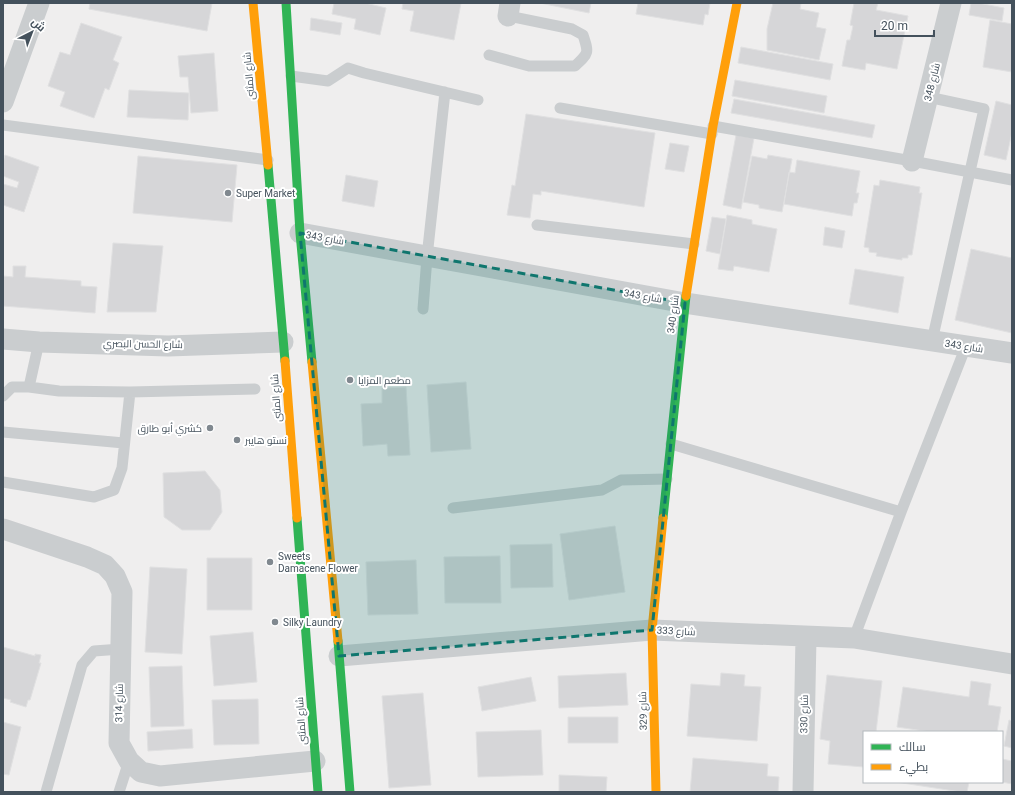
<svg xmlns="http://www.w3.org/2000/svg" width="1015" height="795" viewBox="0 0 1015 795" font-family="Roboto,Cairo,sans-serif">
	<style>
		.building { fill: #d6d6d8; stroke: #e0e0e1 }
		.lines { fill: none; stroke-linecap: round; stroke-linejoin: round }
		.lane { stroke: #cacdcf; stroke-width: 11 }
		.street { stroke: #cacdcf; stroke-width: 21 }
		.fast { stroke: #30b455; stroke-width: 9 }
		.slow { stroke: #ff9f0a; stroke-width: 9 }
		.marked { fill: #0f766e; fill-opacity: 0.2; stroke: #0f766e; stroke-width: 3; stroke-dasharray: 8 5; stroke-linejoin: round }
		.poi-dot { fill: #80888f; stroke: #fff; stroke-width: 1.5 }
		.labels { text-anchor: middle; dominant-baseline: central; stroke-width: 4; stroke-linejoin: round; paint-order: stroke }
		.street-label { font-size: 10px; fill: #44515c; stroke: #fff }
		.poi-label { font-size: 10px; fill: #44515c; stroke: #fff; text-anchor: start }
	</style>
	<rect width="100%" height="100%" fill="#efeeee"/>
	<!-- building -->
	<path class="building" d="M90 3H212L207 31 89 9Z
		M334 3H365L386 8 380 35 354 29 356 19 332 14Z
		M403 3H461L454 40 410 31 414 11 402 9Z
		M540 3H591L589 13Z
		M638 3H710L708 15 705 14 703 25 636 14Z
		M773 3H801L800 9 819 13 816 27 826 29 819 60 767 50V29Z
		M854 3H878L876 10 908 16 897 69 866 63 865 70 842 66 847 40H850L853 26 850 25Z
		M971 3H978L1004 8 1002 21 969 15Z
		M311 18 342 23 340 35 310 30Z
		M990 20 1012 24V72L983 67Z
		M81 23 122 37 113 60 119 63 109 90 105 88 94 118 60 106 65 92 48 86 60 52 70 55Z
		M741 47 833 64 830 80 738 63Z
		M214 53 218 111 191 113 188 77H180L178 56Z
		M735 80 827 96 824 113 732 96Z
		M129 90 189 93 188 120 127 117Z
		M734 99 875 125 872 138 731 113Z
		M996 101 1012 105V132L1006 160 984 155Z
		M526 114 655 133 644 207 541 191V195L533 194 530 218 507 215 512 185 515 186Z
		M736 135 754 138 741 209 723 205Z
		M670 143 689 146 684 172 665 169Z
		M5 155 39 167 24 212 3 205V184L17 188 19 182 3 176V162Z
		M768 155 792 159 782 212 759 208V205L743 202 752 156 767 159Z
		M138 156 237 165 232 222 133 213Z
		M797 160 860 171 856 193H859L857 203H854L852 216 784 204 789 172 795 173Z
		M346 175 378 181 374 207 342 201Z
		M880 180 920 187 919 193H922L912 255H908V258H902V260L876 256 877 253 869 252V248L864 247 874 185 879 186Z
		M727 215 752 220V224L777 229 769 272 734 266 733 271 718 269Z
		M712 217 726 219 720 254 706 251Z
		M825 227 845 231 842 248 823 245Z
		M113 243 163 246 156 312H107Z
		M971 249 1012 258V333L955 320Z
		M13 266H26L25 277 81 281V286L97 287 95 313 3 306V276L13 277Z
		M855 269 904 277 898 313 849 304Z
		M466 382 471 449 431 452 427 385Z
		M406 387 410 455 388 456 387 444 363 446 361 404 382 403V388Z
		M205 471 220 490 222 512 210 530H182L164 517 163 473Z
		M615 526 625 592 569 600 560 534Z
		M552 544 553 587 511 588 510 545Z
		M500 556 501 603H445L444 557Z
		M207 558H252V610H207Z
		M416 560 418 614 368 615 366 562Z
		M150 567 187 569 182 654 145 652Z
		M253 632 257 682 214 686 210 636Z
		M3 647 35 656V654L41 655 39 663H41L30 700H28L26 707 10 702 11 700 3 698Z
		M182 666 184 726 151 727 149 667Z
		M626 673 628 705 559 708 558 676Z
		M721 673 745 675 744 686 761 687 757 741 687 736 691 684 720 686Z
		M827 675 882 681 876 732H864V767L828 764 830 741 820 739Z
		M531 677 536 701 482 711 478 687Z
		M971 681 991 684 988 705 1001 707 997 732H931L897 727 903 687 969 697Z
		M423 693 431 785 389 788 382 696Z
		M258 699 259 744 214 745 212 700Z
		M568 717H618V743H568Z
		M1009 720 1012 721V748L1004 746Z
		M3 722 21 727 9 775 3 774Z
		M192 729 193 748 148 751 147 732Z
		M541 730 543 775 478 777 476 732Z
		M693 758 768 764 767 776 779 777 778 792H690Z
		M1002 759 1012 761V784L1002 782Z
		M559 775 607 777 606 792H559Z
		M896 782H969L967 792H961Z"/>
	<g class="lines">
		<!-- lane -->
		<path class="lane" d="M489 55 529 66H575C589 53 589 53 583 35L572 29 508 16
			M291 76 328 81 348 68 364 73 478 100
			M928 97 984 109 932 341
			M560 108 712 134
			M3 125 268 160
			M713 126 912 161 1012 180
			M537 225 694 244
			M423 309 427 257 445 92
			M39 342 29 387 59 391 130 392 255 389
			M3 396 12 387H29
			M3 432 124 443
			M671 444 901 512
			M3 482 94 497 114 490 122 468 130 392
			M453 508 602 490 621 480 667 479
			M854 638 901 512 966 346
			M46 792 82 665 94 651 121 649
			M119 792 129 761"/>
		<!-- street -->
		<path class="street" d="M508 16 510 3
			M3 102 39 3
			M912 161 951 3
			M300 233 685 303 1012 353
			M3 339 39 342 168 346 283 342
			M3 529 87 557 105 565 115 576 122 592 119 743 129 761 141 772 160 776 315 761
			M339 656 652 630 854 638 1012 664
			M803 792 806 637"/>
		<!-- fast -->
		<path class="fast" d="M286 3 300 233 312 362
			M268 165 285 361
			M297 518 318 792
			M663 518 686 296
			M338 641 350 792"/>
		<!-- slow -->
		<path class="slow" d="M253 3 268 165
			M686 296 713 126 737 3
			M285 361 297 518
			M312 362 338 641
			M656 792 652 630 663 518"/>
	</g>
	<!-- marked area -->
	<path class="marked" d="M300 233 685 303 652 630 339 656Z"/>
	<!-- markers -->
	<g class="poi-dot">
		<circle cx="228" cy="193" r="4"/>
		<circle cx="350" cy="380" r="4"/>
		<circle cx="210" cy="428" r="4"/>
		<circle cx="237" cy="440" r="4"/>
		<circle cx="270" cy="562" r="4"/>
		<circle cx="275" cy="622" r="4"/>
	</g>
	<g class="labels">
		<!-- street labels -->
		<g class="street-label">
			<text transform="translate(249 76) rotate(-95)">شارع المثنى</text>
			<text transform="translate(932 82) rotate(-76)">شارع 348</text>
			<text transform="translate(325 238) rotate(10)">شارع 343</text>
			<text transform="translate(643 296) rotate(10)">شارع 343</text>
			<text transform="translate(673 314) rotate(-83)">شارع 340</text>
			<text transform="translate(143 344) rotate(1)">شارع الحسن البصري</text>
			<text transform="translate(964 346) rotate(9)">شارع 343</text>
			<text transform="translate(276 398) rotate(-94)">شارع المثنى</text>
			<text transform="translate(676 631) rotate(3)">شارع 333</text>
			<text transform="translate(119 703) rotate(-89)">شارع 314</text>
			<text transform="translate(643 711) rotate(-91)">شارع 329</text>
			<text transform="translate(804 714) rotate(-89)">شارع 330</text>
			<text transform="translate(301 721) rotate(-94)">شارع المثنى</text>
		</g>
		<!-- poi labels -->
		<g class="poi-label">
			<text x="236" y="193">Super Market</text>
			<text x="358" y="380">مطعم المزايا</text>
			<text x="202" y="428" text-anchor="end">كشري أبو طارق</text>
			<text x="245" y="440">نستو هايبر</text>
			<text x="278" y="556">Sweets<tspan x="278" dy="12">Damacene Flower</tspan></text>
			<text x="283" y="622">Silky Laundry</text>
		</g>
	</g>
	<!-- border -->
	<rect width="1015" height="795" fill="none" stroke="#44515c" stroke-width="8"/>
	<!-- legend -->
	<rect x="863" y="731" width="140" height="52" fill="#ffffff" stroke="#b4b9be"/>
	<rect x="871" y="744" width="20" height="6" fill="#30b455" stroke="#b4b9be"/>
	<text x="899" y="751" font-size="12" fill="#44515c">سالك</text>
	<rect x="871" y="764" width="20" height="6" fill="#ff9f0a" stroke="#b4b9be"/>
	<text x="899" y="771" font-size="12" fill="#44515c">بطيء</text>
	<!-- north arrow -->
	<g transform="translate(32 32) rotate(42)" stroke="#ffffff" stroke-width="3" paint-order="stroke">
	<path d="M0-3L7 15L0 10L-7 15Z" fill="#44515c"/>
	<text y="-6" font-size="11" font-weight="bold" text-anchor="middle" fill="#44515c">ش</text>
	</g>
	<!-- scale -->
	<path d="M875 30v6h59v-6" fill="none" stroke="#44515c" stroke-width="2"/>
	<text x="881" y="30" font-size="12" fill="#44515c" stroke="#ffffff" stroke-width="3" paint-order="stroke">20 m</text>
</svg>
